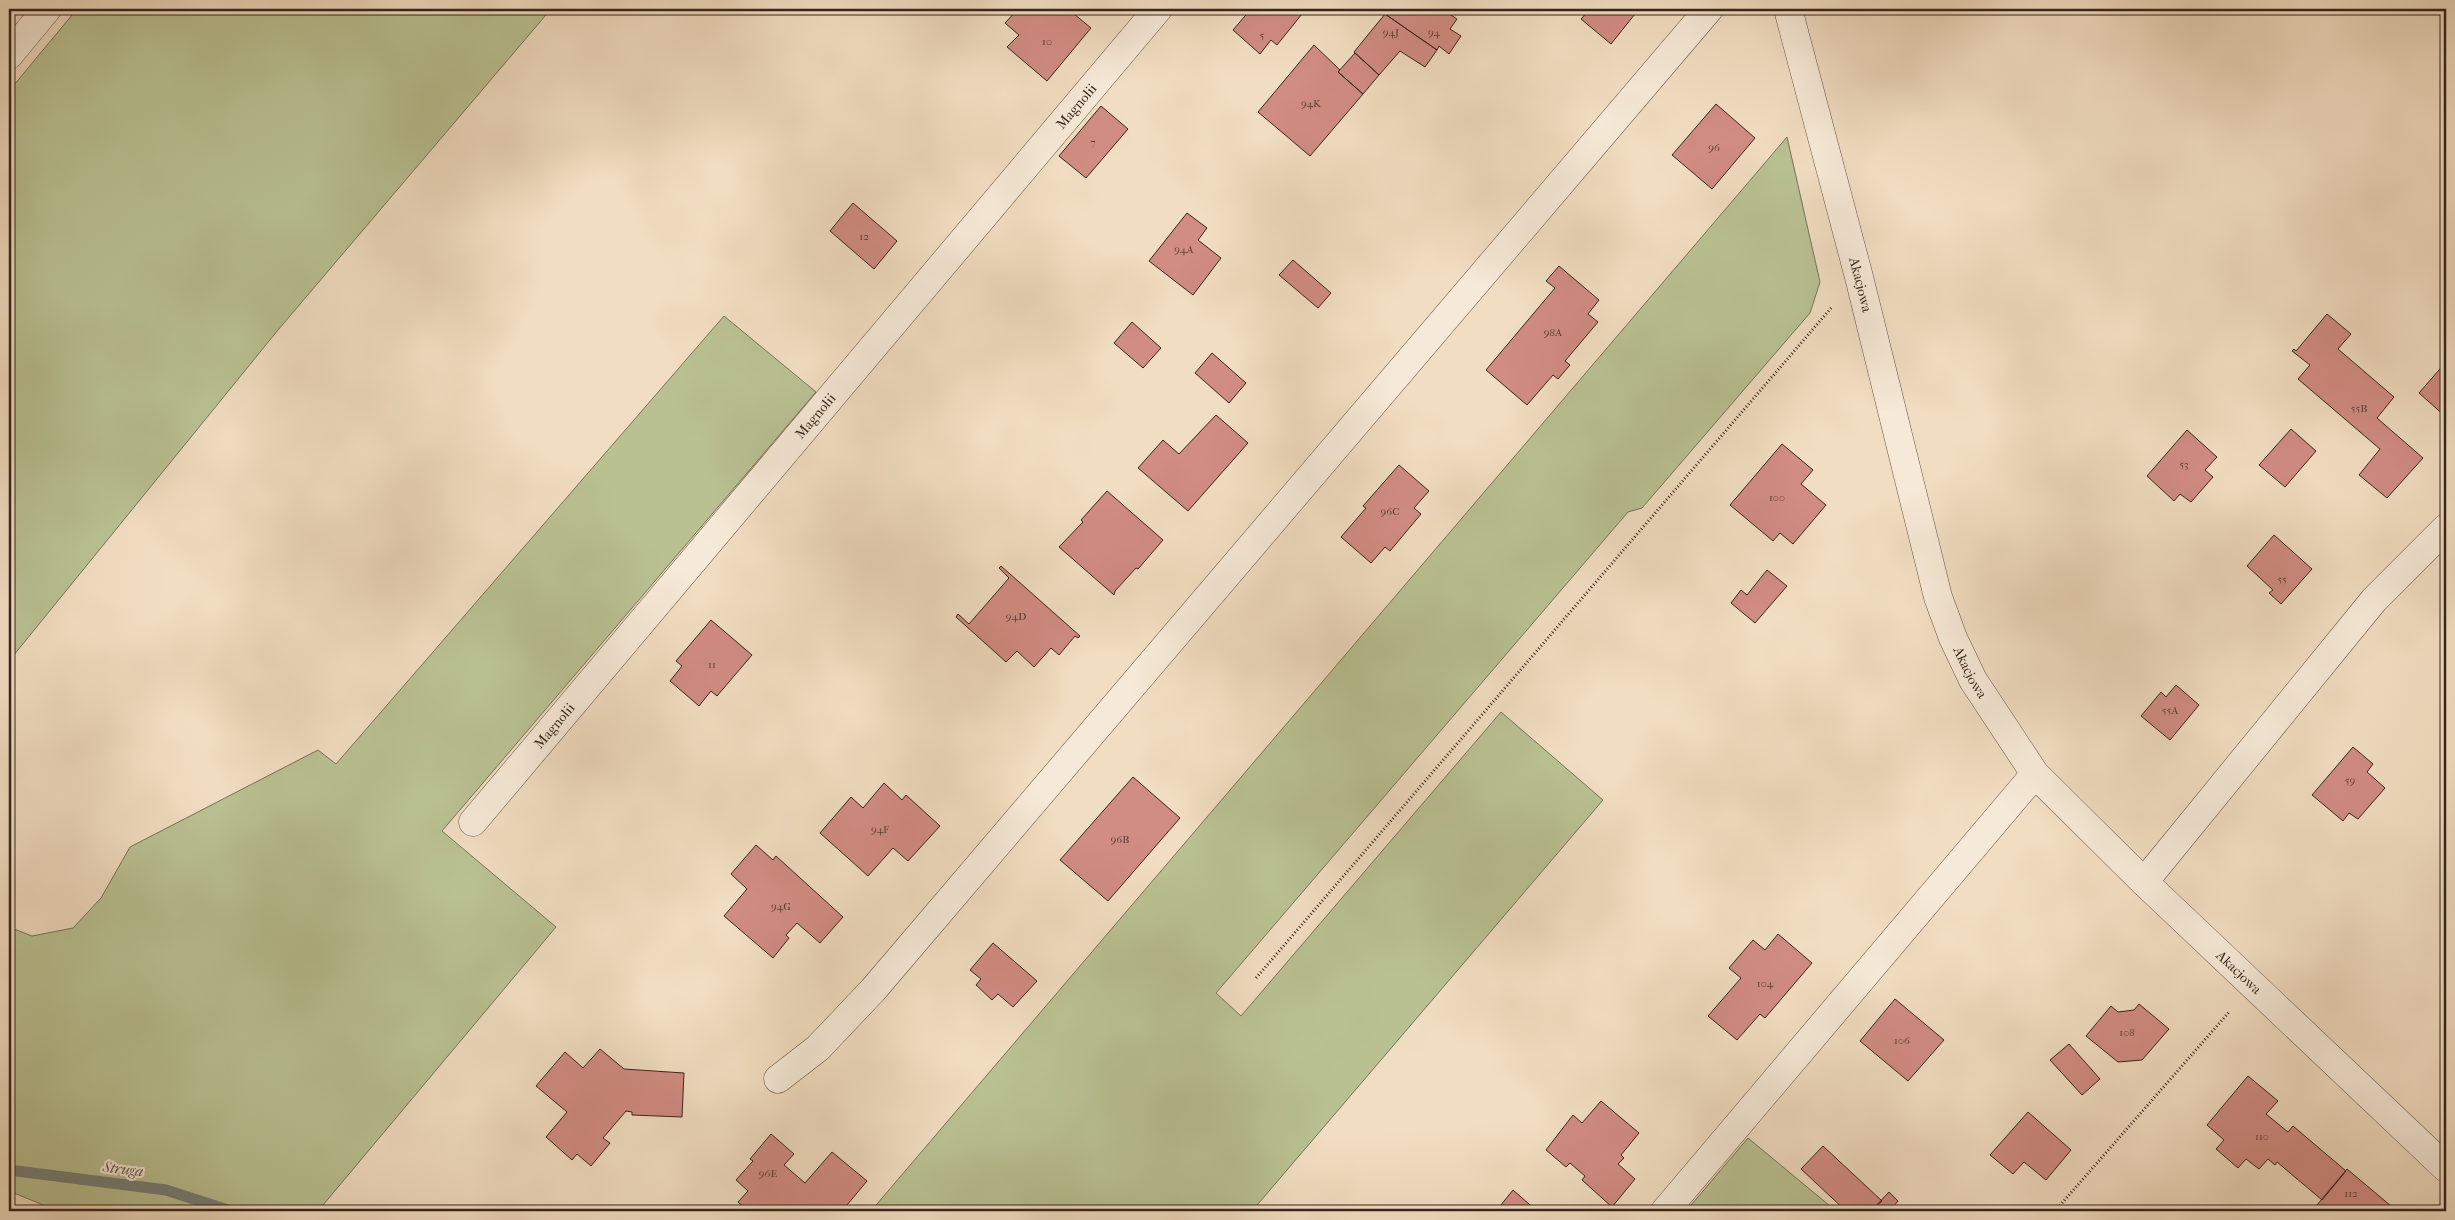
<svg xmlns="http://www.w3.org/2000/svg" width="2455" height="1220" viewBox="0 0 2455 1220" font-family="'IM FELL French Canon',serif">
	<style>
		.green { fill: #b9c193; stroke: #787258 }
		.lines { fill: none; stroke-linecap: round; stroke-linejoin: round }
		.stream { stroke: #747f7a; stroke-width: 11 }
		.building { fill: #d18c83; stroke: #37241c }
		.minor-casing { stroke: #665245; stroke-width: 29 }
		.path { stroke: #37241c; stroke-width: 3; stroke-dasharray: 1 2.5; stroke-linecap: butt }
		.minor { stroke: #f6e9d7; stroke-width: 28 }
		.labels { text-anchor: middle; dominant-baseline: central; stroke-width: 4.5; stroke-linejoin: round; paint-order: stroke }
		.number-label { font-size: 11px; fill: #5e3e36 }
		.street-label { font-size: 14px; fill: #37241c; stroke: #f6e9d7 }
		.water-label { font-size: 15px; font-style: italic; fill: #55514b; stroke: #f6e9d7 }
	</style>
	<rect width="100%" height="100%" fill="#f1ddc1"/>
	<filter id="stains"><feTurbulence type="fractalNoise" baseFrequency=".004" numOctaves="4"/><feColorMatrix values="0 0 0 0 .2 0 0 0 0 .09 0 0 0 0 .02 0 0 0 .5 -.17"/></filter>
	<radialGradient id="worn" r=".72"><stop offset=".6" stop-color="#630" stop-opacity="0"/><stop offset="1" stop-color="#630" stop-opacity=".3"/></radialGradient>
	<!-- green -->
	<path class="green" d="M77 9H551L278 330 9 661V91Z
		M1787 137 1820 282 1810 313 1642 508 1628 512 1216 993 1241 1016 1501 712 1603 800 1252 1211H871Z
		M724 316 816 392 442 831 556 927 318 1211H58L9 1191V927L32 936 73 928 101 898 130 847 318 750 336 764Z
		M1748 1138 1836 1211H1686Z"/>
	<g class="lines">
		<!-- stream -->
		<path class="stream" d="M9 1170 166 1190 231 1211"/>
	</g>
	<!-- building -->
	<path class="building" d="M1018 9H1068L1091 28 1047 81 1007 47 1019 35 1005 23Z
		M1251 9H1306L1277 45 1271 40 1260 54 1233 30Z
		M1390 9H1442L1457 19 1450 29 1461 36 1449 54 1439 46 1437 50 1385 14Z
		M1590 9H1629L1635 14 1611 44 1581 19Z
		M1385 14 1437 50 1425 67 1400 51 1379 75 1354 52Z
		M1314 45 1340 70 1338 72 1363 94 1310 156 1258 112Z
		M1355 53 1379 75 1363 94 1338 72Z
		M1716 104 1755 138 1712 189 1672 155Z
		M1101 106 1128 129 1086 178 1059 156Z
		M853 203 897 241 874 269 830 231Z
		M1187 213 1207 228 1198 240 1221 258 1193 295 1149 261Z
		M1293 260 1331 293 1318 308 1279 275Z
		M1559 266 1599 300 1588 314 1598 322 1565 361 1570 365 1558 379 1553 375 1527 405 1486 370 1555 288 1546 281Z
		M2327 314 2351 334 2338 349 2394 397 2377 418 2423 458 2387 498 2359 475 2380 449 2298 379 2310 365 2292 351 2294 349 2296 351Z
		M1132 322 1161 348 1143 368 1114 343Z
		M1212 353 1246 383 1229 403 1195 373Z
		M2446 362V417L2419 393Z
		M1216 415 1248 443 1188 511 1138 468 1163 440 1179 454Z
		M2291 429 2316 451 2285 487 2259 465Z
		M2187 430 2217 457 2205 470 2213 477 2191 502 2180 494 2174 501 2147 476Z
		M1782 444 1813 470 1801 484 1826 505 1793 544 1780 533 1773 541 1730 505Z
		M1399 465 1429 491 1414 508 1421 514 1390 551 1385 547 1371 563 1341 537 1366 508 1363 506Z
		M1107 491 1163 540 1138 569 1136 568 1115 591 1114 595 1059 547 1083 522 1081 520Z
		M2274 535 2312 569 2281 604 2269 593 2273 590 2247 566Z
		M1001 566 1080 636 1078 638 1075 636 1059 655 1051 648 1034 667 1017 651 1006 662 956 617 958 614 969 624 1009 578 999 568Z
		M1767 570 1787 586 1755 623 1731 603 1741 590 1747 595Z
		M711 620 752 655 717 696 711 691 699 706 670 681 682 666 676 661Z
		M2176 685 2199 705 2170 740 2141 716 2161 692 2166 697Z
		M2353 747 2373 764 2367 772 2385 788 2358 819 2349 813 2343 821 2312 795Z
		M1133 777 1180 818 1108 901 1060 860Z
		M884 783 902 800 906 795 940 826 908 861 893 848 868 876 820 833 851 797 863 808Z
		M756 845 773 860 776 856 843 917 820 943 797 923 786 935 789 938 773 958 724 916 747 889 731 874Z
		M1778 934 1812 963 1765 1018 1760 1014 1737 1040 1708 1016 1741 978 1729 968 1753 940 1765 950Z
		M993 943 1037 981 1013 1007 998 994 992 1000 976 985 981 979 970 970Z
		M1895 999 1944 1040 1908 1081 1860 1041Z
		M2139 1004 2169 1029 2142 1060 2118 1062 2086 1036 2111 1006 2118 1012 2134 1010Z
		M2069 1044 2100 1079 2082 1095 2050 1060Z
		M600 1049 624 1069 684 1073 682 1117 632 1115V1112L626 1111 603 1138 610 1143 591 1166 577 1154 572 1160 546 1137 567 1112 536 1086 565 1052 583 1068Z
		M2248 1076 2278 1101 2266 1114 2288 1132 2293 1126 2346 1171 2322 1200 2277 1162 2275 1165 2268 1159 2259 1169 2246 1159 2238 1168 2216 1149 2224 1140 2207 1125Z
		M1601 1101 1639 1133 1621 1155 1624 1158 1618 1164 1635 1179 1612 1207 1582 1180 1585 1176 1570 1163 1566 1167 1546 1150 1573 1115 1582 1123Z
		M2028 1112 2071 1150 2046 1180 2024 1162 2013 1174 1990 1155Z
		M771 1134 794 1154 784 1165 805 1183 832 1152 867 1181 842 1211H748L738 1202 748 1191 736 1180 753 1161 750 1159Z
		M1823 1146 1882 1201 1871 1211H1846L1801 1169Z
		M2347 1169 2366 1185 2397 1211H2312Z
		M1513 1190 1537 1211H1496Z
		M1889 1192 1898 1201 1891 1209 1893 1211H1871Z"/>
	<g class="lines">
		<!-- minor casing -->
		<g class="minor-casing">
			<g id="minor">
				<path id="s1" d="M1788 9 1859 277 1938 597 1953 638 1973 680 2035 774 2144 882 2446 1168"/>
				<path d="M9 55 47 9"/>
				<path id="s2" d="M473 822 1158 9"/>
				<path d="M2144 882 2374 600 2446 528"/>
				<path d="M778 1079 818 1048 873 990 1709 9"/>
				<path d="M1665 1211 2035 774"/>
			</g>
		</g>
		<!-- path -->
		<path class="path" d="M1256 978 1832 307
			M2055 1211 2230 1011"/>
		<!-- minor -->
		<use href="#minor" class="minor"/>
	</g>
	<g class="labels">
		<!-- number labels -->
		<g class="number-label">
			<text x="1391" y="32">94J</text>
			<text x="1434" y="32">94</text>
			<text x="1262" y="35">5</text>
			<text x="1047" y="41">10</text>
			<text x="1311" y="103">94K</text>
			<text x="1093" y="142">7</text>
			<text x="1714" y="147">96</text>
			<text x="864" y="236">12</text>
			<text x="1184" y="249">94A</text>
			<text x="1553" y="332">98A</text>
			<text x="2359" y="408">55B</text>
			<text x="2184" y="464">53</text>
			<text x="1777" y="497">100</text>
			<text x="1390" y="511">96C</text>
			<text x="2282" y="579">55</text>
			<text x="1016" y="616">94D</text>
			<text x="712" y="664">11</text>
			<text x="2170" y="710">55A</text>
			<text x="2350" y="780">59</text>
			<text x="880" y="829">94F</text>
			<text x="1120" y="839">96B</text>
			<text x="781" y="906">94G</text>
			<text x="1765" y="983">104</text>
			<text x="2127" y="1032">108</text>
			<text x="1902" y="1040">106</text>
			<text x="2262" y="1136">110</text>
			<text x="768" y="1173">96E</text>
			<text x="2351" y="1193">112</text>
		</g>
		<!-- street labels -->
		<g class="street-label">
			<text stroke="none"><textPath href="#s2" startOffset="936">Magnolii</textPath></text>
			<text stroke="none"><textPath href="#s1" startOffset="285">Akacjowa</textPath></text>
			<text stroke="none"><textPath href="#s2" startOffset="531">Magnolii</textPath></text>
			<text stroke="none"><textPath href="#s1" startOffset="689">Akacjowa</textPath></text>
			<text stroke="none"><textPath href="#s2" startOffset="126">Magnolii</textPath></text>
			<text stroke="none"><textPath href="#s1" startOffset="1094">Akacjowa</textPath></text>
		</g>
		<!-- water labels -->
		<g class="water-label">
			<text transform="translate(123 1169) rotate(7)">Struga</text>
		</g>
	</g>
	<!-- margin -->
	<rect width="2455" height="1220" fill="none" stroke="#f1ddc1" stroke-width="30"/>
	<rect x="10" y="10" width="2435" height="1200" fill="none" stroke="#37241c" stroke-width="2.5"/>
	<rect x="15" y="15" width="2425" height="1190" fill="none" stroke="#37241c"/>
	<rect width="100%" height="100%" filter="url(#stains)"/>
	<rect width="100%" height="100%" fill="url(#worn)"/>
</svg>
